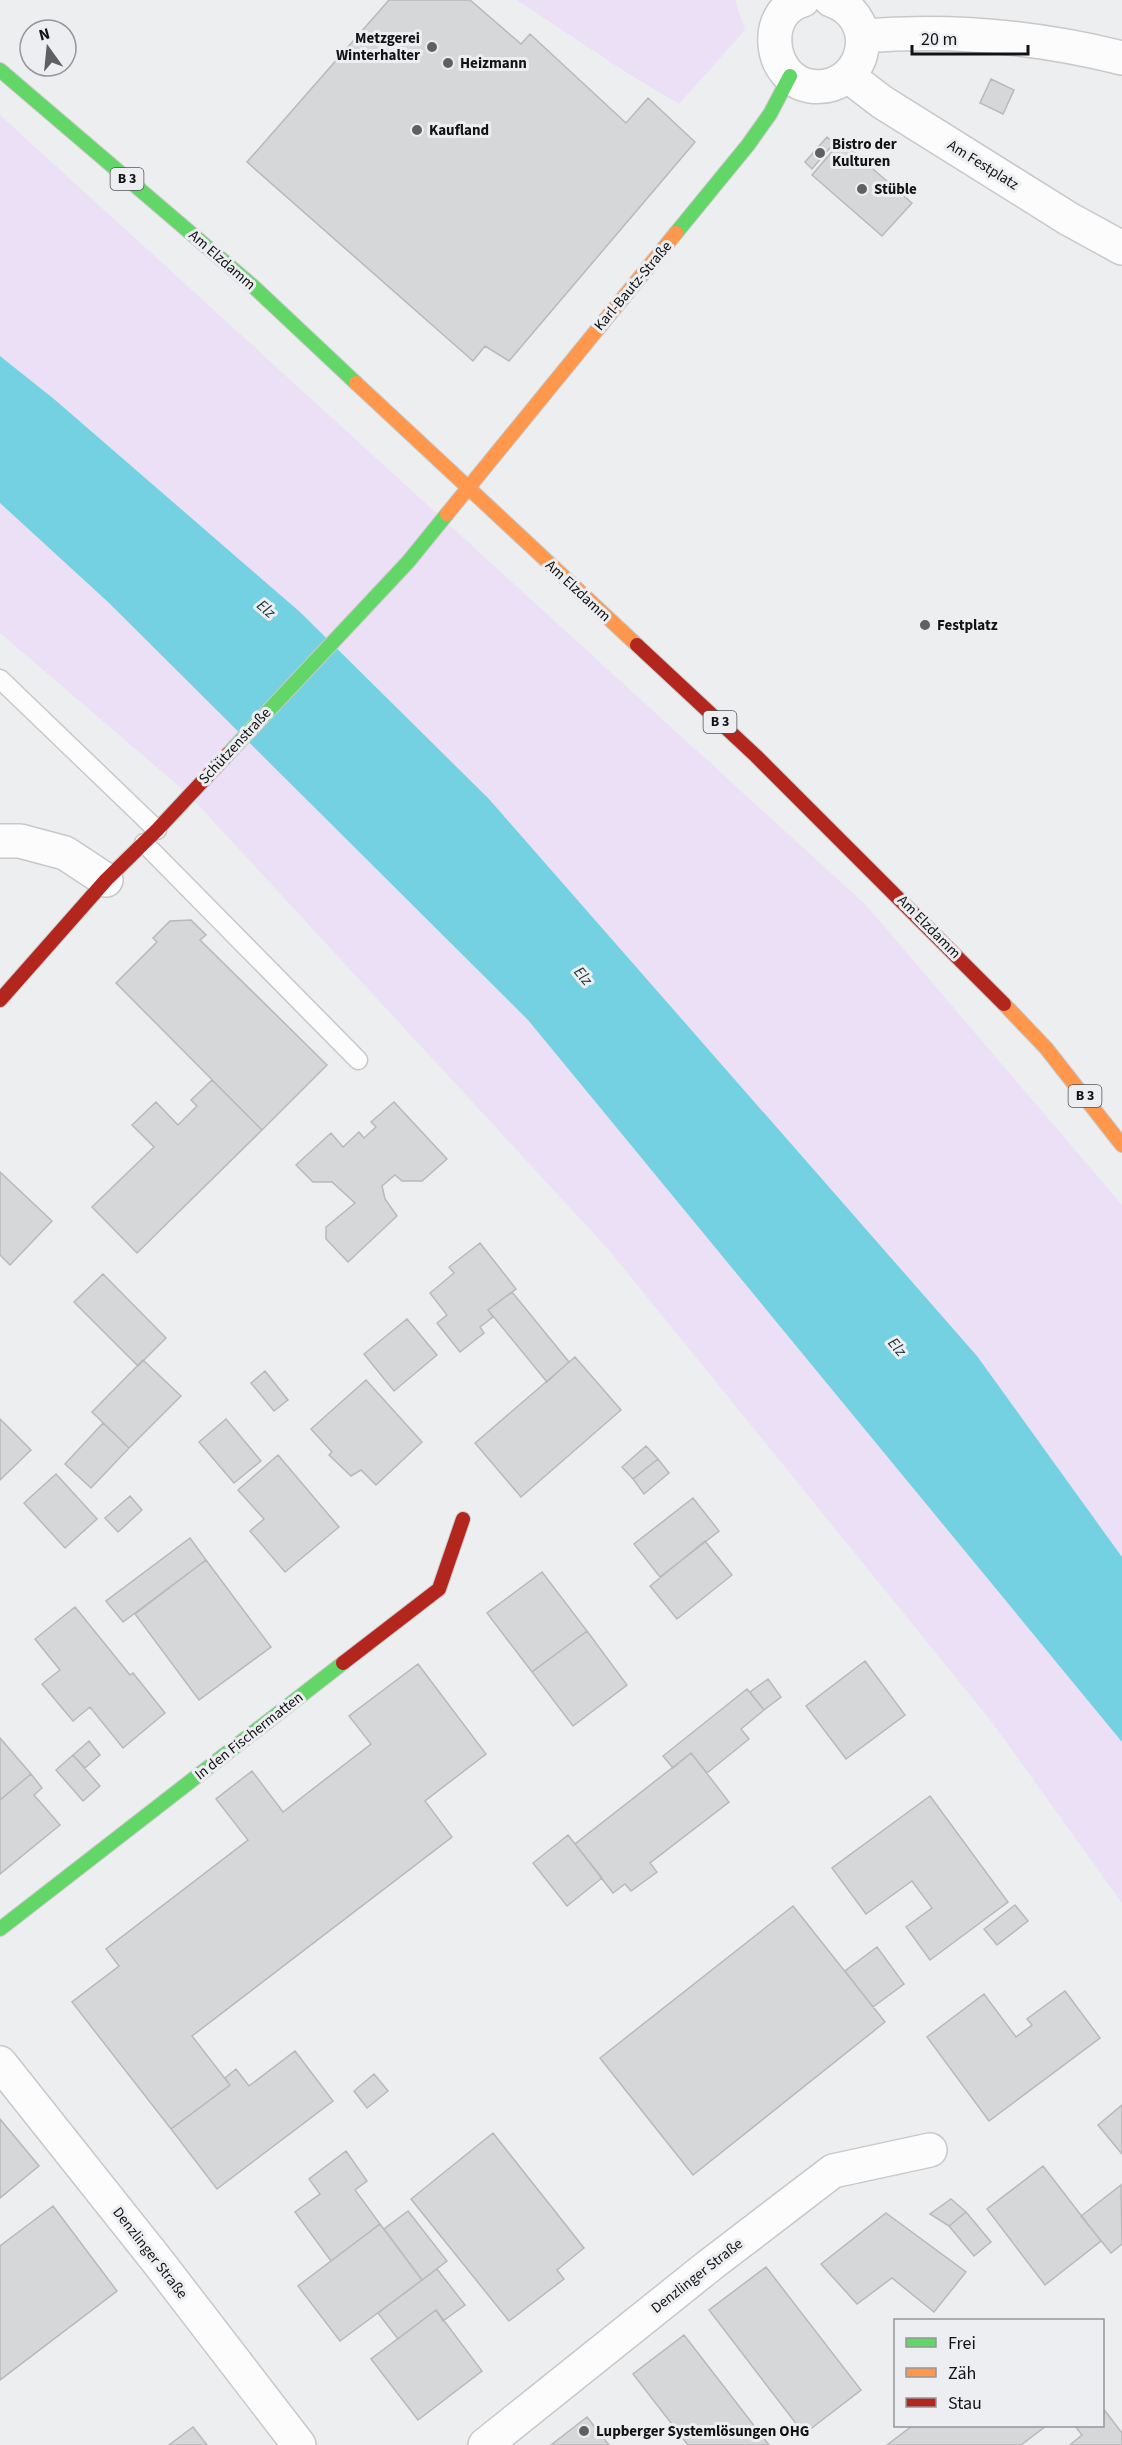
<svg xmlns="http://www.w3.org/2000/svg" width="1122" height="2445" viewBox="0 0 1122 2445" font-family="'Source Sans 3',sans-serif">
	<style>
		.green { fill: #ece0f6 }
		.water { fill: #74d1e1 }
		.building { fill: #d6d7d9; stroke: #b8b9ba; stroke-width: 1.5 }
		.lines { fill: none; stroke-linecap: round; stroke-linejoin: round }
		.lane-casing { stroke: #c8c8ca; stroke-width: 21 }
		.street-casing { stroke: #c8c8ca; stroke-width: 36 }
		.fast-casing { stroke: #c8c8ca; stroke-width: 16 }
		.slow-casing { stroke: #c8c8ca; stroke-width: 16 }
		.jam-casing { stroke: #c8c8ca; stroke-width: 16 }
		.lane { stroke: #fcfcfd; stroke-width: 18 }
		.street { stroke: #fcfcfd; stroke-width: 33 }
		.fast { stroke: #63d668; stroke-width: 14 }
		.slow { stroke: #ff974d; stroke-width: 14 }
		.jam { stroke: #b3261e; stroke-width: 14 }
		.poi-dot { fill: #5f6061; stroke: #eceef1; stroke-width: 2 }
		.labels { text-anchor: middle; dominant-baseline: central; stroke-width: 6; stroke-linejoin: round; paint-order: stroke }
		.shield { fill: #eceef1; stroke: #545556; stroke-width: 1.5 }
		.shield-label { font-size: 14px; font-weight: bold; fill: #131314 }
		.poi-label { font-size: 15px; font-weight: bold; fill: #131314; stroke: #eceef1; text-anchor: start }
		.street-label { font-size: 15px; fill: #131314; stroke: #eceef1 }
		.water-label { font-size: 16px; font-style: italic; fill: #1e3438; stroke: #eceef1 }
	</style>
	<rect width="100%" height="100%" fill="#edeef0"/>
	<!-- green -->
	<path class="green" d="M517 0H735L745 30 679 104 627 73Z
		M0 115 866 905 1122 1205V1557L977 1356 489 799 300 612 54 399 0 356Z
		M0 503 108 602 528 1020 1122 1742V1903L991 1721 608 1249 189 795 0 633Z"/>
	<!-- water -->
	<path class="water" d="M0 356 54 399 300 612 489 799 977 1356 1122 1557V1742L528 1020 108 602 0 503Z"/>
	<!-- building -->
	<path class="building" d="M389 0H470L521 44 530 34 626 123 648 98 695 142 509 361 485 346 473 361 247 162Z
		M991 79 1014 90 1003 114 980 103Z
		M827 137 834 143 812 169 805 162Z
		M841 141 912 203 882 236 812 175Z
		M191 920 206 935 200 940 327 1065 262 1130 116 983 157 942 153 938 170 921Z
		M212 1080 262 1130 137 1253 92 1207 154 1147 132 1125 156 1102 178 1125 197 1106 191 1100Z
		M394 1102 447 1159 422 1181H402L395 1175 382 1186 385 1199 397 1216 348 1262 326 1239V1227L355 1203 332 1182H313L296 1165 331 1133 343 1147 359 1132 364 1138 376 1127 371 1122Z
		M0 1172 52 1221 10 1265 0 1255Z
		M480 1243 516 1289 488 1310 493 1317 480 1327 484 1333 460 1352 437 1323 447 1315 430 1293 454 1273 449 1267Z
		M103 1274 166 1338 138 1366 74 1302Z
		M512 1292 569 1362 547 1382 488 1310Z
		M407 1319 437 1355 394 1391 364 1354Z
		M575 1357 621 1410 521 1497 475 1443Z
		M143 1360 181 1396 129 1448 92 1412Z
		M265 1371 288 1400 274 1411 251 1383Z
		M366 1380 422 1442 376 1485 361 1470 351 1476 329 1455 332 1452 311 1429Z
		M0 1419 31 1450 0 1480Z
		M226 1419 261 1461 234 1483 199 1442Z
		M103 1423 129 1448 91 1488 65 1464Z
		M646 1446 658 1459 633 1479 622 1467Z
		M278 1455 339 1527 285 1572 250 1531 264 1519 238 1490Z
		M658 1459 669 1473 644 1494 633 1479Z
		M56 1474 97 1519 65 1548 24 1503Z
		M130 1496 142 1510 118 1532 105 1518Z
		M693 1498 719 1531 660 1577 634 1544Z
		M190 1538 206 1560 123 1622 106 1601Z
		M705 1541 732 1575 677 1619 650 1586Z
		M206 1560 271 1647 199 1700 135 1614Z
		M542 1572 587 1631 532 1672 487 1613Z
		M75 1607 130 1675 133 1673 165 1713 123 1748 90 1707 73 1721 42 1684 60 1670 35 1639Z
		M587 1631 627 1685 573 1726 532 1672Z
		M865 1661 905 1715 846 1759 806 1706Z
		M418 1664 486 1754 425 1801 452 1837 192 2036 230 2085 171 2129 72 2002 119 1966 106 1949 248 1840 216 1799 252 1771 283 1812 371 1744 349 1716Z
		M768 1679 781 1697 764 1710 750 1692Z
		M747 1689 764 1710 741 1729 749 1739 707 1773 691 1753 673 1768 663 1756Z
		M0 1738 31 1774 0 1800Z
		M89 1741 100 1755 85 1768 73 1755Z
		M691 1753 729 1802 650 1863 657 1872 631 1891 625 1884 613 1893 575 1844Z
		M73 1755 100 1786 83 1801 56 1770Z
		M31 1774 42 1788 34 1795 60 1825 0 1874V1800Z
		M930 1796 1008 1902 930 1960 906 1927 932 1908 912 1881 866 1914 832 1868Z
		M568 1835 602 1878 567 1906 533 1863Z
		M1015 1905 1028 1921 997 1945 984 1929Z
		M793 1906 885 2022 693 2175 600 2058Z
		M877 1947 904 1984 873 2007 845 1971Z
		M1065 1991 1100 2038 989 2121 927 2037 984 1994 1016 2037 1032 2025 1027 2019Z
		M295 2051 333 2101 217 2189 171 2129 230 2085 225 2078 236 2069 249 2086Z
		M374 2074 388 2091 367 2108 354 2091Z
		M1122 2105V2154L1098 2125Z
		M0 2119 39 2166 0 2198Z
		M493 2133 584 2248 557 2270 564 2279 509 2321 411 2199Z
		M346 2151 367 2181 355 2190 380 2224 331 2261 295 2212 320 2194 309 2179Z
		M1043 2166 1101 2241 1045 2285 987 2209Z
		M1121 2185 1122 2244 1111 2253 1081 2216Z
		M951 2199 966 2212 949 2226 930 2214Z
		M53 2206 117 2291 0 2380V2246Z
		M408 2211 447 2261 422 2280 384 2229Z
		M966 2212 991 2242 974 2256 949 2226Z
		M886 2213 966 2272 934 2312 892 2278 857 2304 821 2264Z
		M380 2224 422 2280 340 2341 298 2286Z
		M766 2267 861 2390 804 2434 709 2310Z
		M437 2269 465 2305 443 2321 436 2310 398 2339 378 2313Z
		M436 2310 482 2371 418 2420 371 2359Z
		M684 2335 769 2445H688L633 2374Z
		M1102 2407 1122 2433V2445H1070L1082 2435 1075 2426H1102Z
		M587 2417 609 2445H551Z
		M912 2426H1046L1021 2445H887Z
		M193 2427 207 2445H169Z"/>
	<g class="lines">
		<!-- lane casing -->
		<g class="lane-casing">
			<path id="lane" d="M0 679 157 830
				M144 843 358 1060"/>
		</g>
		<!-- street casing -->
		<g class="street-casing">
			<path id="street" d="M803 0C761 11 768 79 810 86 864 94 885 19 831 0
				M863 36C950 29 1038 37 1122 58
				M848 76 882 102 1069 219 1122 248
				M0 841H20L65 853 106 880
				M0 2063 159 2263 299 2445
				M485 2445 710 2265 833 2171 930 2150"/>
		</g>
		<!-- fast casing -->
		<g class="fast-casing">
			<path id="fast" d="M0 70 255 288 356 383
				M676 233 748 145 770 114 790 76
				M228 754 408 562 447 514
				M0 1929 343 1663"/>
		</g>
		<!-- slow casing -->
		<g class="slow-casing">
			<path id="slow" d="M356 383 637 645
				M447 514 676 233
				M1004 1004 1046 1048 1122 1145"/>
		</g>
		<!-- jam casing -->
		<g class="jam-casing">
			<path id="jam" d="M637 645 756 756 1004 1004
				M0 1000 106 880 157 830 228 754
				M343 1663 439 1589 463 1519"/>
		</g>
		<!-- lane -->
		<use href="#lane" class="lane"/>
		<!-- street -->
		<use href="#street" class="street"/>
		<!-- fast -->
		<use href="#fast" class="fast"/>
		<!-- slow -->
		<use href="#slow" class="slow"/>
		<!-- jam -->
		<use href="#jam" class="jam"/>
	</g>
	<!-- markers -->
	<g class="poi-dot">
		<circle cx="432" cy="47" r="6"/>
		<circle cx="448" cy="63" r="6"/>
		<circle cx="417" cy="130" r="6"/>
		<circle cx="820" cy="153" r="6"/>
		<circle cx="862" cy="189" r="6"/>
		<circle cx="925" cy="625" r="6"/>
		<circle cx="584" cy="2431" r="6"/>
	</g>
	<g class="labels">
		<!-- shield labels -->
		<g class="shield">
			<rect x="110.5" y="168" width="33" height="22" rx="4.5"/>
			<rect x="703.5" y="711" width="33" height="22" rx="4.5"/>
			<rect x="1068.5" y="1085" width="33" height="22" rx="4.5"/>
		</g>
		<g class="shield-label">
			<text x="127" y="179">B 3</text>
			<text x="720" y="722">B 3</text>
			<text x="1085" y="1096">B 3</text>
		</g>
		<!-- poi labels -->
		<g class="poi-label">
			<text x="420" y="38" text-anchor="end">Metzgerei<tspan x="420" dy="17">Winterhalter</tspan></text>
			<text x="460" y="63">Heizmann</text>
			<text x="429" y="130">Kaufland</text>
			<text x="832" y="144">Bistro der<tspan x="832" dy="17">Kulturen</tspan></text>
			<text x="874" y="189">Stüble</text>
			<text x="937" y="625">Festplatz</text>
			<text x="596" y="2431">Lupberger Systemlösungen OHG</text>
		</g>
		<!-- street labels -->
		<g class="street-label">
			<text transform="translate(983 165) rotate(32)">Am Festplatz</text>
			<text transform="translate(222 260) rotate(41)">Am Elzdamm</text>
			<text transform="translate(633 286) rotate(-50)">Karl-Bautz-Straße</text>
			<text transform="translate(578 591) rotate(43)">Am Elzdamm</text>
			<text transform="translate(235 746) rotate(-47)">Schützenstraße</text>
			<text transform="translate(929 927) rotate(45)">Am Elzdamm</text>
			<text transform="translate(249 1736) rotate(-38)">In den Fischermatten</text>
			<text transform="translate(150 2253) rotate(52)">Denzlinger Straße</text>
			<text transform="translate(697 2276) rotate(-38)">Denzlinger Straße</text>
		</g>
		<!-- water labels -->
		<g class="water-label">
			<text transform="translate(266 609) rotate(40)">Elz</text>
			<text transform="translate(583 976) rotate(50)">Elz</text>
			<text transform="translate(897 1347) rotate(50)">Elz</text>
		</g>
	</g>
	<!-- legend -->
	<rect x="894" y="2319" width="210" height="108" fill="#eceef1" stroke="#959699" stroke-width="1.5"/>
	<rect x="906" y="2338" width="30" height="9" fill="#63d668" stroke="#959699" stroke-width="1.5"/>
	<text x="948" y="2349" font-size="18" fill="#131314">Frei</text>
	<rect x="906" y="2368" width="30" height="9" fill="#ff974d" stroke="#959699" stroke-width="1.5"/>
	<text x="948" y="2379" font-size="18" fill="#131314">Zäh</text>
	<rect x="906" y="2398" width="30" height="9" fill="#b3261e" stroke="#959699" stroke-width="1.5"/>
	<text x="948" y="2409" font-size="18" fill="#131314">Stau</text>
	<!-- north arrow -->
	<g transform="translate(48 48) rotate(345)"><circle r="28" fill="#eceef1" stroke="#959699" stroke-width="1.5"/>
	<path d="M0-4.5L10 22L0 15L-10 22Z" fill="#5f6061"/>
	<text y="-9" font-size="16" font-weight="bold" text-anchor="middle" fill="#131314">N</text>
	</g>
	<!-- scale -->
	<path d="M912 45v9h116v-9" fill="none" stroke="#131314" stroke-width="3"/>
	<text x="921" y="45" font-size="18" fill="#131314" stroke="#eceef1" stroke-width="4.5" paint-order="stroke">20 m</text>
</svg>
